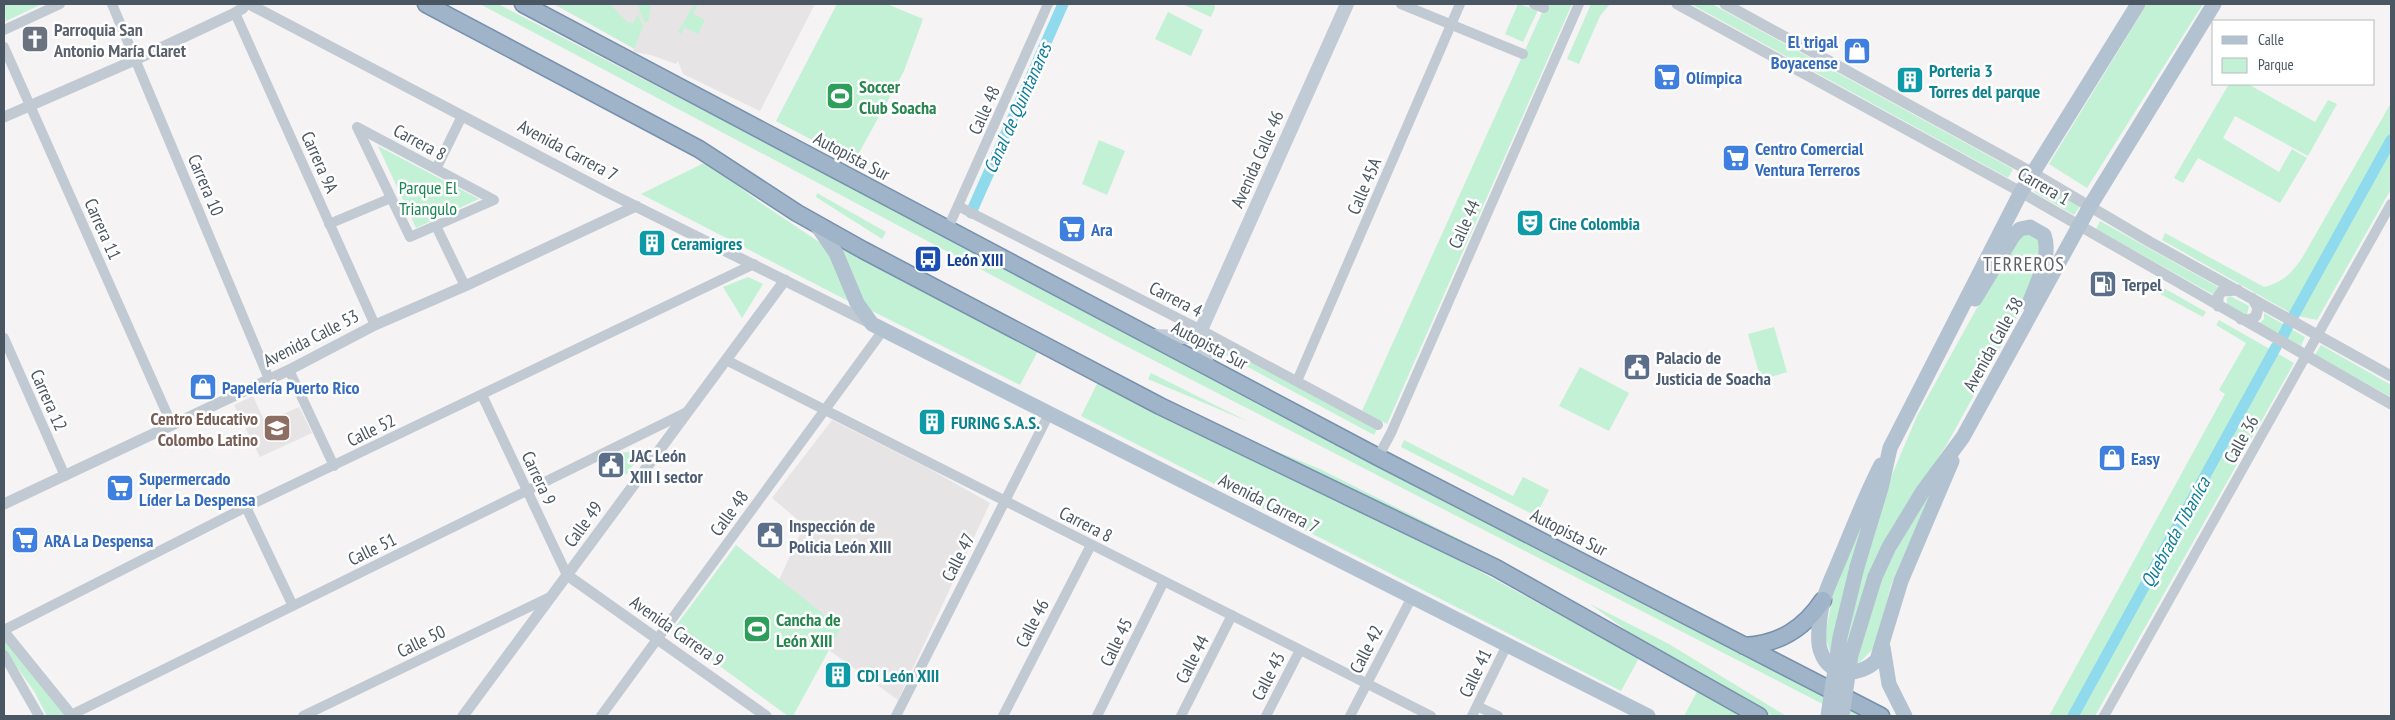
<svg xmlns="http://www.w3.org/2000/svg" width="2395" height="720" viewBox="0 0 2395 720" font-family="'PT Sans Narrow',sans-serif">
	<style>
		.education { fill: #e6e4e5 }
		.green { fill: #c3f1d5 }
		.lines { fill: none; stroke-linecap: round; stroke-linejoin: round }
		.canal { stroke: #90daee; stroke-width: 11 }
		.trunk-casing { stroke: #7690ad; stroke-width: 19 }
		.minor { stroke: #c1cad2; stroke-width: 10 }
		.tertiary { stroke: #c1cad2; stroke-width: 11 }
		.secondary { stroke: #c1cbd6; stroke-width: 14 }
		.primary { stroke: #b3c2d1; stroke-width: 15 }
		.trunk { stroke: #9fb4c9; stroke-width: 16 }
		.primary-bridge { stroke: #b3c2d1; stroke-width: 15 }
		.labels { text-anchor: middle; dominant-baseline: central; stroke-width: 5; stroke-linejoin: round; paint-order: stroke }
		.worship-label { font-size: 18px; font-weight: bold; fill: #5b616d; stroke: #fff; text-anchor: start }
		.shop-label { font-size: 18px; font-weight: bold; fill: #366cbe; stroke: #fff; text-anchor: start }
		.culture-label { font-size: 18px; font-weight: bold; fill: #0d838f; stroke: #fff; text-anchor: start }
		.leisure-label { font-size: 18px; font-weight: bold; fill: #27864d; stroke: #fff; text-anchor: start }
		.street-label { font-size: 18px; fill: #4a5661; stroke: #fff }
		.park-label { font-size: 18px; fill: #17864f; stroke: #fff }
		.transit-label { font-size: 18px; font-weight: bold; fill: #164399; stroke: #fff; text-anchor: start }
		.service-label { font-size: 18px; font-weight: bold; fill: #4e5e75; stroke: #fff; text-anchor: start }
		.education-label { font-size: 18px; font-weight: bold; fill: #785e54; stroke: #fff; text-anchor: end }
		.water-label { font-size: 19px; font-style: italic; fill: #0c7c9b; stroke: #fff }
		.quarter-label { font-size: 20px; letter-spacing: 1px; fill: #5f6368; stroke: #fff }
	</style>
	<rect width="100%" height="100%" fill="#f5f3f3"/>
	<!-- education -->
	<path class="education" d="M554 4H815L760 111 683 74 678 61 676 64 651 55 634 52 633 48Z
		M253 396 265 422 299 407 312 433 260 457 234 405Z
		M832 420 926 467 990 503 898 700 829 650 841 628 779 580 804 525 772 498Z"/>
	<!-- green -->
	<path class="green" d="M4 4H42L6 21Z
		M480 4H498L984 255 1865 716H1846L1120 343Z
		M554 4H610L627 22 633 23 638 15 643 26 635 47 633 48Z
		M637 4H651L648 22H644Z
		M694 4H698L693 14 705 20 698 34 684 27 681 34 678 32Z
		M837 4H887L923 19 904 71 854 162 776 121Z
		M1058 4H1066L995 173 975 215 966 210Z
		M1182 4H1214L1215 8 1211 17Z
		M1518 4 1538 10 1523 42 1505 34Z
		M1543 4H1572L1387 424 1362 411 1544 8Z
		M1591 4H1610L1600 16 1579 64 1567 59Z
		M1691 4H1712L2013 169 2008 178Z
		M2147 4H2203L2087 188 2049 164Z
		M1168 12 1203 30 1191 56 1155 39Z
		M2229 84H2248L2315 122 2328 100 2337 104 2308 156 2235 116 2223 138 2279 172 2292 149 2307 158 2280 203 2198 158 2183 183 2174 178Z
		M2391 103V189L2317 320 2294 315 2162 240 2165 233 2264 287C2283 282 2291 274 2302 258Z
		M1099 140 1125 151 1107 195 1082 184Z
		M378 146 479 199 416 228Z
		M706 162 758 201 828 248 854 304 641 194Z
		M2039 183 2080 206 2074 215 2034 192Z
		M817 193 886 232 882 239 816 197Z
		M2100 221 2218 287 2214 295 2096 229Z
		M2032 234 2040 240 2039 262 2016 319 1947 444 1895 525 1881 581 1910 522 1931 493 1891 585 1876 646 1856 666 1831 655 1825 636 1834 589 1872 496 1889 482 1917 416 2008 252 2024 235Z
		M840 247 1038 351 1020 385 866 308Z
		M748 277 763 284 742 318 723 287Z
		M2155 283 2206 312 2203 317 2151 289Z
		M2230 296 2249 306 2247 315H2243L2227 305V298Z
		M2264 313 2305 337 2301 346 2259 324 2264 319Z
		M2219 320 2294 363 2095 716H2049L2225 394 2219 390 2246 343 2216 325Z
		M1774 327 1787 372 1761 380 1748 334Z
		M2321 345 2391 385V397L2315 355Z
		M1223 347 1377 429 1374 435 1220 352Z
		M1580 367 1629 393 1609 431 1559 406Z
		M1151 373 1249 422 1148 379Z
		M1098 382 1422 540 1639 658 1621 691 1081 416Z
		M1404 440 1513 496 1523 477 1549 490 1536 516 1401 447Z
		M1253 442 1320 469 1501 560 1531 580Z
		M638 450 640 456 626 475 611 455Z
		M736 545 841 628 793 716H788L672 631Z
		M1590 604 1669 644 1786 716H1773L1655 651Z
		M4 638 69 716H47L34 691 4 649Z
		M1698 690 1746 716H1684Z"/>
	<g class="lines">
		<!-- canal -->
		<path class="canal" d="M971 213 1063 4
			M2294 315 2391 140
			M2283 336 2288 326
			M2073 716 2276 347"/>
		<!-- trunk casing -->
		<g class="trunk-casing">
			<path id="trunk" d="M426 4 699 149 797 213 863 250 1160 406 1496 568 1759 716
				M523 4 1378 457 1881 716
				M1744 646C1779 644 1804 629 1823 600"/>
		</g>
		<!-- minor -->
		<path class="minor" d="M112 4 269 379
			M1401 4 1523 54
			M1534 4 1544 8
			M235 13 375 325
			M4 30 60 4
			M4 47 172 425
			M357 127 410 237 494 200
			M357 127 494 200
			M436 169 462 116
			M958 206 1201 330 1378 425
			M329 224 391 198
			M436 226 465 286
			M948 228 1048 4
			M4 338 65 476
			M726 360 1431 716
			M289 370 334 466
			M1297 381 1460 4
			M482 395 567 575
			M1378 457 1391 433 1579 4
			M246 507 293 606
			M4 630 246 507 754 264
			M4 655 39 716
			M1477 706 1498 716
			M71 715 687 412
			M303 716 552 596
			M601 716 884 329
			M896 716 1050 412
			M1003 716 1091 545
			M1097 716 1164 581
			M1181 716 1232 615
			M1266 716 1300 650
			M1350 716 1412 597
			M1472 716 1507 645
			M2104 716 2391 204"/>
		<!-- tertiary -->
		<path class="tertiary" d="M249 4 607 192 870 323
			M1677 4 2021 192 2391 404
			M1725 4 2033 173 2150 242 2391 376
			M4 117 135 60 235 13 243 8 245 4
			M2218 306V297L2222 291 2238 290
			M2241 319 2250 320 2256 316 2258 308 2252 298
			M4 504 289 370 375 325 465 286 636 206
			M567 575 766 716
			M4 632 72 716
			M463 716 785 280"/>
		<!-- secondary -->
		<path class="secondary" d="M1151 336 1186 337 1201 330
			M1208 366 1201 350V330L1347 4"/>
		<!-- primary -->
		<path class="primary" d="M816 224 836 253 857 303 872 324 1648 716
			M1975 299 2013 236 2020 229 2030 227 2044 235C2052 256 2036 284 2029 304
			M1881 465C1866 494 1854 525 1841 556 1833 576 1822 596 1820 618 1819 628 1817 642 1821 652 1830 678 1860 677 1877 660L1901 581 1952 461
			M1857 567 1881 488 1890 448 2021 192 2138 4
			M1875 577 1889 547 1923 491 1963 437 2090 206 2214 4
			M1883 647 1889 684 1905 716"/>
		<!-- trunk -->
		<use href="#trunk" class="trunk"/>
		<!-- primary-bridge -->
		<path class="primary-bridge" d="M1828 716 1840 637 1857 567
			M1842 716 1851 655 1875 577"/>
	</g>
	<!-- icons -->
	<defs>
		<g id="church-square" transform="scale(1.4375)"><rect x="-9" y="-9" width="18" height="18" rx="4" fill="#6b7280" stroke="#fff"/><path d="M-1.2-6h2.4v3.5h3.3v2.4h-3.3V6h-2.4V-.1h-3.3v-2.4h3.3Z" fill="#fff"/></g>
		<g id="shop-square" transform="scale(1.4375)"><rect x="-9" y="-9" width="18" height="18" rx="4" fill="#3f7fe0" stroke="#fff"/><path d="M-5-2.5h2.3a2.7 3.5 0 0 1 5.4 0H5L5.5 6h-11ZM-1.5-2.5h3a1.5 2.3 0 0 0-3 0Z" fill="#fff"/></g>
		<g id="supermarket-square" transform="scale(1.4375)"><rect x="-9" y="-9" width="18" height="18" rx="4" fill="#3f7fe0" stroke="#fff"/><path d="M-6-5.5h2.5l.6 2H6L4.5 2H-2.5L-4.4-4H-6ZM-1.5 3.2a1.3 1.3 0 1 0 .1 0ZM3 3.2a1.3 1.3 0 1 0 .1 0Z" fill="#fff"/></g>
		<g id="building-square" transform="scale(1.4375)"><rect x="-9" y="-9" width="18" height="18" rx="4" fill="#0f9aa8" stroke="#fff"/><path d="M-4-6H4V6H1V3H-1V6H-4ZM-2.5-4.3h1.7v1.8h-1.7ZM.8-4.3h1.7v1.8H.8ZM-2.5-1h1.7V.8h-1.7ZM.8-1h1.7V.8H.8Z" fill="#fff"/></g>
		<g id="stadium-square" transform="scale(1.4375)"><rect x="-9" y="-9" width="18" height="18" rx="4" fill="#2e9e5b" stroke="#fff"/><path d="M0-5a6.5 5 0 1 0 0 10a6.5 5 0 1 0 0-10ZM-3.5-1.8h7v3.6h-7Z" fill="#fff"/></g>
		<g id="theatre-square" transform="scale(1.4375)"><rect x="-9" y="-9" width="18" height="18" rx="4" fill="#0f9aa8" stroke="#fff"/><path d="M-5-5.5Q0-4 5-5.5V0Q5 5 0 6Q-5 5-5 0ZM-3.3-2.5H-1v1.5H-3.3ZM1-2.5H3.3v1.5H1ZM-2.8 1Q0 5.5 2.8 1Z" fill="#fff"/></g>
		<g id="bus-square" transform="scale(1.4375)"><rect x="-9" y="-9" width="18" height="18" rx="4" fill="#1a4fb4" stroke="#fff"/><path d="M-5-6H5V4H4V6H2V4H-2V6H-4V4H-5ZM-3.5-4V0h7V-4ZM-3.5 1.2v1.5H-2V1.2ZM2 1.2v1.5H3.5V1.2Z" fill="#fff"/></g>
		<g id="fuel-square" transform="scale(1.4375)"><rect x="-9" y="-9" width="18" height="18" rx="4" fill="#5c6f8a" stroke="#fff"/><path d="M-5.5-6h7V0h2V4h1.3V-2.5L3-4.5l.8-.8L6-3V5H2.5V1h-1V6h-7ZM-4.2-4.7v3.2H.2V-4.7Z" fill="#fff"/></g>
		<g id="civic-square" transform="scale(1.4375)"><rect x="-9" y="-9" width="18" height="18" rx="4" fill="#5c6f8a" stroke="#fff"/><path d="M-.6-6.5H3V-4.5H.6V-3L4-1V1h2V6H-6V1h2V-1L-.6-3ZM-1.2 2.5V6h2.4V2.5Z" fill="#fff"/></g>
		<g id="school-square" transform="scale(1.4375)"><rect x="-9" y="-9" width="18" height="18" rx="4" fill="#8d6e63" stroke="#fff"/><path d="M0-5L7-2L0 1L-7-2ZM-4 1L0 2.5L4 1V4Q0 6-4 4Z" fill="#fff"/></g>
	</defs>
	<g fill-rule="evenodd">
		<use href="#church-square" x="35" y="39"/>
		<use href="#shop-square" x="1857" y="51"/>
		<use href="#supermarket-square" x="1667" y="77"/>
		<use href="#building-square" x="1910" y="80"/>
		<use href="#stadium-square" x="840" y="96"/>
		<use href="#supermarket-square" x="1736" y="158"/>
		<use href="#theatre-square" x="1530" y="223"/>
		<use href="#supermarket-square" x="1072" y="229"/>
		<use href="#building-square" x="652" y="243"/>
		<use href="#bus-square" x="928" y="259"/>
		<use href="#fuel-square" x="2103" y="284"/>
		<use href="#civic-square" x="1637" y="367"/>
		<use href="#shop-square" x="203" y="387"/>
		<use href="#building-square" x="932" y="422"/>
		<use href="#school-square" x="277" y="428"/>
		<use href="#shop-square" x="2112" y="458"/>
		<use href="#civic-square" x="611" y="465"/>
		<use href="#supermarket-square" x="120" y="488"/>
		<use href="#civic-square" x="770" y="535"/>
		<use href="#supermarket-square" x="25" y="540"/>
		<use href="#stadium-square" x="757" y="629"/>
		<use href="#building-square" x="838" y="675"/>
	</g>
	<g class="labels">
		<!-- worship labels -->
		<g class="worship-label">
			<text x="54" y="29">Parroquia San<tspan x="54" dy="21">Antonio María Claret</tspan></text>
		</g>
		<!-- shop labels -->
		<g class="shop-label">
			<text x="1838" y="41" text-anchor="end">El trigal<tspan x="1838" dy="21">Boyacense</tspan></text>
			<text x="1686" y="77">Olímpica</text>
			<text x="1755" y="148">Centro Comercial<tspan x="1755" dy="21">Ventura Terreros</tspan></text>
			<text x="1091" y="229">Ara</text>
			<text x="222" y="387">Papelería Puerto Rico</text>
			<text x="2131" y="458">Easy</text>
			<text x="139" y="478">Supermercado<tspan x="139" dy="21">Líder La Despensa</tspan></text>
			<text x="44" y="540">ARA La Despensa</text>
		</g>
		<!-- culture labels -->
		<g class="culture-label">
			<text x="1929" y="70">Porteria 3<tspan x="1929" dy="21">Torres del parque</tspan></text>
			<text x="1549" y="223">Cine Colombia</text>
			<text x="671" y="243">Ceramigres</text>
			<text x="951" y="422">FURING S.A.S.</text>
			<text x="857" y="675">CDI León XIII</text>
		</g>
		<!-- leisure labels -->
		<g class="leisure-label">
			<text x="859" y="86">Soccer<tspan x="859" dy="21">Club Soacha</tspan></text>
			<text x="776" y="619">Cancha de<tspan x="776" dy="21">León XIII</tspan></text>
		</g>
		<!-- street labels -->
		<g class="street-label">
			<text transform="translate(984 110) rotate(-66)">Calle 48</text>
			<text transform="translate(420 142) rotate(28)">Carrera 8</text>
			<text transform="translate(568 150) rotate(28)">Avenida Carrera 7</text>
			<text transform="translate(852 156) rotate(28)">Autopista Sur</text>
			<text transform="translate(1257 159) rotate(-66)">Avenida Calle 46</text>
			<text transform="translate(320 162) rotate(66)">Carrera 9A</text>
			<text transform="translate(206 185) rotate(67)">Carrera 10</text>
			<text transform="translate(1364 186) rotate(-67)">Calle 45A</text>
			<text transform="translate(2044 186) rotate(30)">Carrera 1</text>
			<text transform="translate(1464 224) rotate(-66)">Calle 44</text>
			<text transform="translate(103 229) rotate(66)">Carrera 11</text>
			<text transform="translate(1176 299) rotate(27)">Carrera 4</text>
			<text transform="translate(311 338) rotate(-27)">Avenida Calle 53</text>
			<text transform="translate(1993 344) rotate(-61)">Avenida Calle 38</text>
			<text transform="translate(1210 345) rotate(28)">Autopista Sur</text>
			<text transform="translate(49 400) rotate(66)">Carrera 12</text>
			<text transform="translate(371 430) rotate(-26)">Calle 52</text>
			<text transform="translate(2241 439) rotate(-61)">Calle 36</text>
			<text transform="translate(539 478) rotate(65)">Carrera 9</text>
			<text transform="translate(1269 503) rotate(27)">Avenida Carrera 7</text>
			<text transform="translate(729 513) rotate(-54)">Calle 48</text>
			<text transform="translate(583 524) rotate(-54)">Calle 49</text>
			<text transform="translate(1086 524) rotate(27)">Carrera 8</text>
			<text transform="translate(1569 532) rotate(27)">Autopista Sur</text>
			<text transform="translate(372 549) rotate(-26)">Calle 51</text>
			<text transform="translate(958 557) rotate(-63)">Calle 47</text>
			<text transform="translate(1032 623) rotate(-63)">Calle 46</text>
			<text transform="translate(677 631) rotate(35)">Avenida Carrera 9</text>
			<text transform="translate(421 641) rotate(-26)">Calle 50</text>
			<text transform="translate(1116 642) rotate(-64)">Calle 45</text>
			<text transform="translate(1366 649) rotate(-63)">Calle 42</text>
			<text transform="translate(1192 659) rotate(-63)">Calle 44</text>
			<text transform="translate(1475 673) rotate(-64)">Calle 41</text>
			<text transform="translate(1268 676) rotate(-63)">Calle 43</text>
		</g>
		<!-- park labels -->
		<g class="park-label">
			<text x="428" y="187">Parque El<tspan x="428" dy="21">Triangulo</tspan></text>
		</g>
		<!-- transit labels -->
		<g class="transit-label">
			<text x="947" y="259">León XIII</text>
		</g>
		<!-- service labels -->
		<g class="service-label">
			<text x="2122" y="284">Terpel</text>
			<text x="1656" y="357">Palacio de<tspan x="1656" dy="21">Justicia de Soacha</tspan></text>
			<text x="630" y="455">JAC León<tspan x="630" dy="21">XIII I sector</tspan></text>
			<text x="789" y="525">Inspección de<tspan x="789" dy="21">Policia León XIII</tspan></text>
		</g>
		<!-- education labels -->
		<g class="education-label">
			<text x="258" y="418">Centro Educativo<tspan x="258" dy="21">Colombo Latino</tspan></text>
		</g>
		<!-- water labels -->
		<g class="water-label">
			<text transform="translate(1017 108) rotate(-66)">Canal de Quintanares</text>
			<text transform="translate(2175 532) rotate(-61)">Quebrada Tibaníca</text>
		</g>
		<!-- quarter labels -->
		<g class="quarter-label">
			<text x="2024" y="264">TERREROS</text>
		</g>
	</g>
	<!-- border -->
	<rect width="2395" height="720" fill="none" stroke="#4a5661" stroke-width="10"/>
	<!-- legend -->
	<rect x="2212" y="20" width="162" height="65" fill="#ffffff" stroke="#b7bbc0"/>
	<rect x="2222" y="36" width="25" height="8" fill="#b3c2d1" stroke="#b7bbc0"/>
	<text x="2258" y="45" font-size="15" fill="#4a5661">Calle</text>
	<rect x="2222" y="58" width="25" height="15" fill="#c3f1d5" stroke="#b7bbc0"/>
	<text x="2258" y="70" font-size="15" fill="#4a5661">Parque</text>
</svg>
